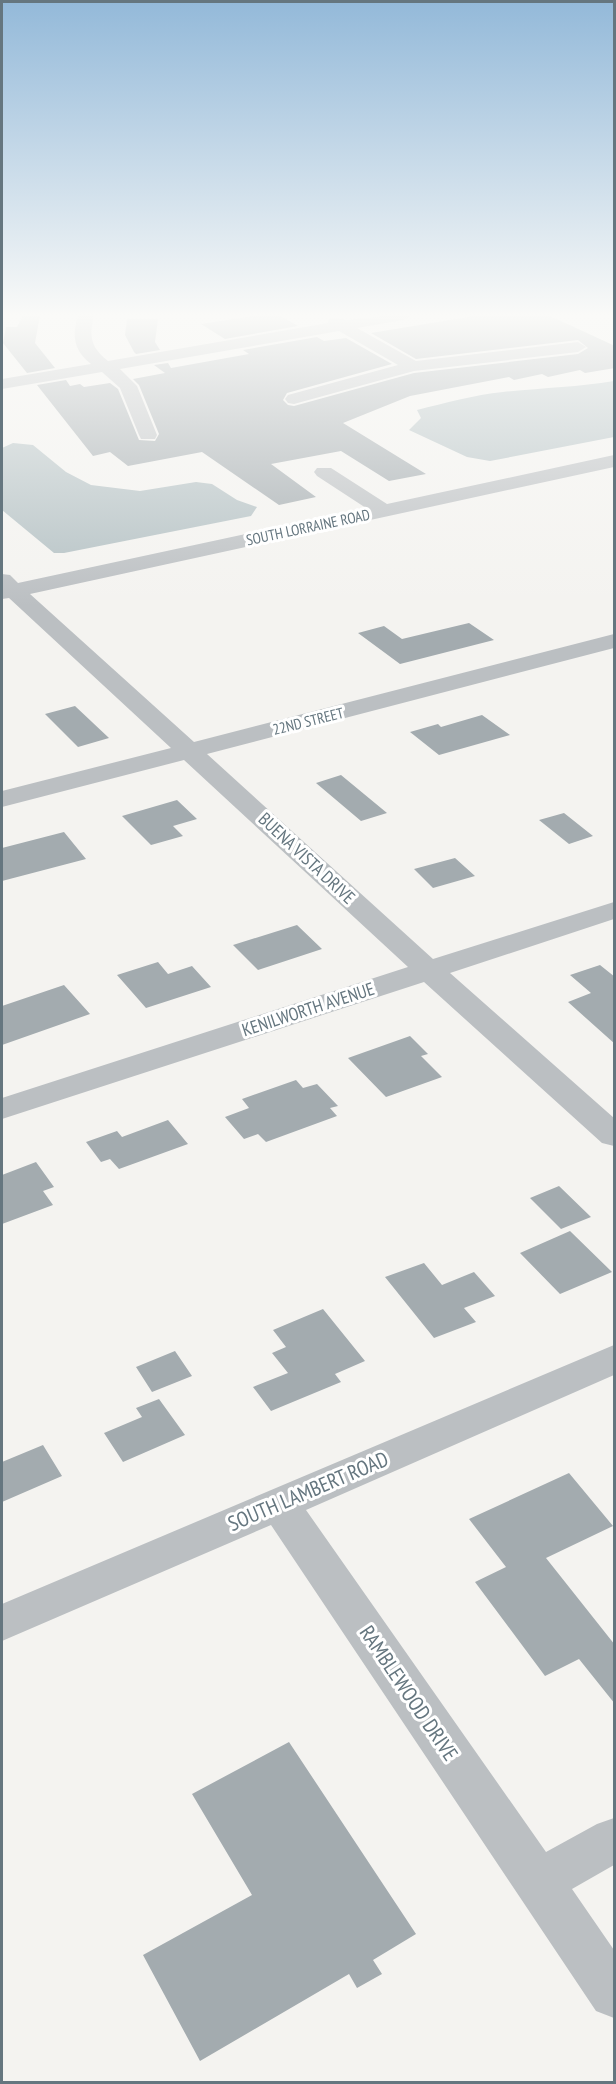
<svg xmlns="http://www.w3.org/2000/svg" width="616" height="2084" viewBox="0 0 616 2084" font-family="'PT Sans Narrow',sans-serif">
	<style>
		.water { fill: #b3c0c3 }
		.building { fill: #a3abaf }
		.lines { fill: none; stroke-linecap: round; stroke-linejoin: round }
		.minor { fill: #bbbfc2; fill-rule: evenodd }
		.labels { text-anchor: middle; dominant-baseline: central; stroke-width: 6; stroke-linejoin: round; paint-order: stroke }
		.far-street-label { font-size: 15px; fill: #65767f; stroke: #fff }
		.street-label { font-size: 18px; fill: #65767f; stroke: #fff }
		.near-street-label { font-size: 21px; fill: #65767f; stroke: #fff }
	</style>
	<rect width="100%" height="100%" fill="#f4f3f0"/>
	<!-- water -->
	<path class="water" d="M614 381V437L490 461 467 457 409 430 421 418 417 410C445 403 474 395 503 392 541 388 578 387 614 381Z
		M13 443 33 445 66 472 91 485 140 491 196 482 212 484 237 500 257 507 251 516 64 553H54L2 510V448Z"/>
	<!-- building -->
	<path class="building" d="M23 315H40L35 343 55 368 27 373 3 343 6 327H17Z
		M259 315H279L298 326 225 339 201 324Z
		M480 315H548L615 346V368L585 373 580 370 548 377 542 374 514 380 509 377 410 396 343 423 426 474 389 481 341 451 271 464 316 497 279 505 202 452 128 466 110 452 93 456 37 385 66 380 70 386 80 384 84 387 110 383 118 389 139 440 155 441 159 434 139 385 133 379 165 373 154 365 168 363 171 368 249 354 243 350 317 337 324 341 346 338 392 364 287 393 283 400 288 405 294 406 414 373 578 354 588 348 578 340 416 359 371 333Z
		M127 319H158L155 342 160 350 136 354 134 352 125 335Z
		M469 623 494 640 400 664 358 633 384 626 402 639Z
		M75 706 109 738 78 747 45 714Z
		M482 715 510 735 439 755 410 732 438 724 441 727Z
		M341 775 387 813 361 821 316 783Z
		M177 800 197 819 173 826 183 836 151 845 122 816Z
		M564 813 593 836 569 844 539 820Z
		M64 832 86 859 2 881V848Z
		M455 858 475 876 433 888 414 869Z
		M297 925 322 949 258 970 233 945Z
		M158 962 168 974 192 966 211 987 146 1008 117 975Z
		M600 965 615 977V1044L568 1002 591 993 570 975Z
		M64 985 90 1014 2 1045V1006Z
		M410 1036 428 1054 421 1056 442 1077 386 1097 348 1058Z
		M296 1080 303 1088 317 1084 338 1106 330 1108 337 1116 266 1142 258 1134 244 1139 225 1117 249 1108 242 1099Z
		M168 1120 188 1144 119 1169 110 1159 101 1162 86 1142 117 1131 122 1137Z
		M36 1162 54 1187 43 1191 53 1205 2 1224V1175Z
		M559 1186 591 1217 561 1229 530 1198Z
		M570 1231 612 1272 560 1294 520 1253Z
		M424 1263 442 1285 474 1272 495 1296 464 1308 476 1322 434 1338 385 1277Z
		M323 1309 365 1361 335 1374 341 1382 271 1411 253 1387 288 1373 272 1353 286 1347 273 1330Z
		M175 1351 192 1376 152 1392 136 1367Z
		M159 1399 185 1435 123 1462 104 1433 142 1417 136 1408Z
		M43 1445 62 1476 2 1502V1462Z
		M569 1473 613 1526 546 1558 615 1645V1704L579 1659 545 1676 475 1582 506 1567 469 1519Z
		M289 1742 416 1934 373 1960 382 1974 357 1988 349 1974 200 2061 143 1955 252 1895 192 1794Z"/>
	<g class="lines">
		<!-- minor -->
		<path class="minor" d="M78 315H94C89 336 90 347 108 361L328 323 329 319C337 317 341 320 348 320 369 317 389 315 411 315L409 318 403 320 357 328 416 361 578 342 586 347 578 352 414 371 294 404 288 403 285 399 288 395 398 365 339 331 120 369 137 386 157 435 155 439H141L139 435 120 388 102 372 2 389V379L91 364C73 350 72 335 78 315Z
			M614 455V467L30 594 194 742 614 634V648L207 754 433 959 614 902V919L450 973 614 1118V1146L602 1143 424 982 2 1119V1098L408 967 184 760 2 807V791L171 748 9 598 2 599V574L10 575 18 583 366 508 317 476 314 472 317 468H331L387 504Z
			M614 1345V1375L306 1510 546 1852 597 1824 614 1818V1865L572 1889 614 1950V2018L596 2011 271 1525 2 1641V1604Z"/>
	</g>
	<!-- sky -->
	<linearGradient id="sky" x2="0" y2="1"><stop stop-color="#93b9d9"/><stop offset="0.52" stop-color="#fafaf8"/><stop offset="1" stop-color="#fafaf8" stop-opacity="0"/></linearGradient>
	<rect width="616" height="606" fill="url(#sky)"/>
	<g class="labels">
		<!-- far-street labels -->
		<g class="far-street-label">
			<text transform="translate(308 527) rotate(-12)">SOUTH LORRAINE ROAD</text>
			<text transform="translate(308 721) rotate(-14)">22ND STREET</text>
		</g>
		<!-- street labels -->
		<g class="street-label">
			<text transform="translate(307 858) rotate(43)">BUENA VISTA DRIVE</text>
			<text transform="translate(308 1009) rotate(-18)">KENILWORTH AVENUE</text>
		</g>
		<!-- near-street labels -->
		<g class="near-street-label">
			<text transform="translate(308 1491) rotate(-23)">SOUTH LAMBERT ROAD</text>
			<text transform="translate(409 1693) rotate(56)">RAMBLEWOOD DRIVE</text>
		</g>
	</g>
	<!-- border -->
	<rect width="616" height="2084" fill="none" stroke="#65767f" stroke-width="6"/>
</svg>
